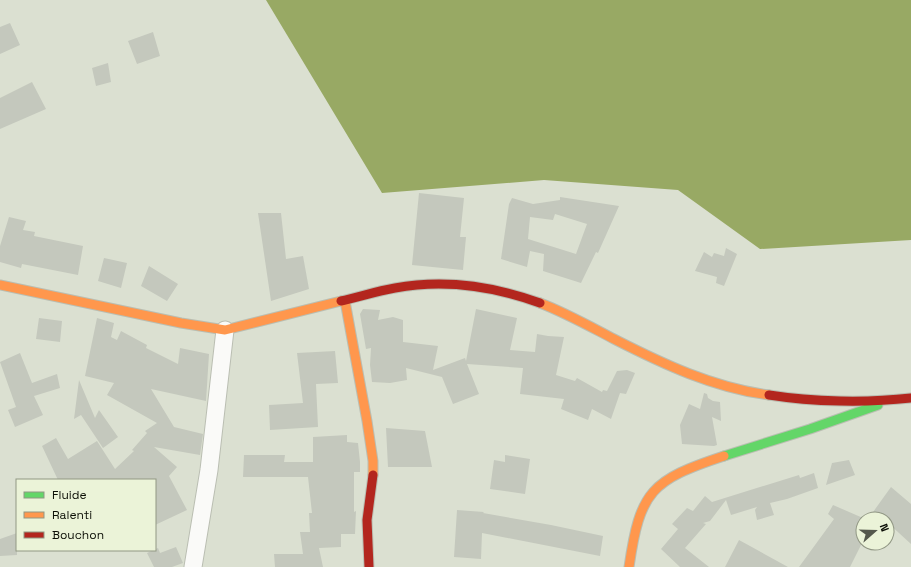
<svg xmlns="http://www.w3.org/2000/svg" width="911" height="567" viewBox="0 0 911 567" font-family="'Space Grotesk',sans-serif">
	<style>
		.water { fill: #98a964 }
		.building { fill: #c4c8bd; fill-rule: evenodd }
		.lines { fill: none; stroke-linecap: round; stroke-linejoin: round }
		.street-casing { stroke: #babeb2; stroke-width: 19 }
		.fast-casing { stroke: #babeb2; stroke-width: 11 }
		.slow-casing { stroke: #babeb2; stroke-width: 11 }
		.jam-casing { stroke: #babeb2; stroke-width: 11 }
		.street { stroke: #fafaf8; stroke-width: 17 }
		.fast { stroke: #63d668; stroke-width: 9 }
		.slow { stroke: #ff974d; stroke-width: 9 }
		.jam { stroke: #b3261e; stroke-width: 9 }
	</style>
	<rect width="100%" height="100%" fill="#dbe0d1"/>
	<!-- water -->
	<path class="water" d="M266 0H911V240L760 249 678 190 544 180 382 193Z"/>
	<!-- building -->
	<path class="building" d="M10 23 20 45 0 54V27Z
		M153 32 160 56 137 64 128 41Z
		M108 63 111 82 96 86 92 68Z
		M32 82 46 109 0 129V98Z
		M419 193 464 198 460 237H466L463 270 412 265Z
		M560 197 619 206 598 253 596 252 581 283 543 271 544 254 530 251 527 267 501 259 509 204 512 198 533 204 560 200ZM555 214 587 224 576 254 528 239 530 217 553 220Z
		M258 213H281L286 259 303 256 309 289 271 301Z
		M9 217 26 221 23 230 35 232 34 236 83 246 78 275 22 264 21 268 0 262V246Z
		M726 248 737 254 724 286 716 283 717 277 695 271 704 252 712 257 714 253 724 256Z
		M104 258 127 263 121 288 98 281Z
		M149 266 178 284 167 301 141 286Z
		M363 309 380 310 378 320 393 317 403 320V342L438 346 433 370 465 358 466 361 476 309 517 318 510 350 535 352 537 334 548 336 564 337 556 375 575 381 577 378 602 392 603 390 607 391 617 371 627 370 635 373 626 394 620 393 611 419 592 409 588 420 561 409 564 399 520 394 523 368 467 364 479 394 453 404 442 377 406 368 407 380 390 383 372 382 370 365 371 348 366 349 360 314Z
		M39 318 62 321 60 342 36 339Z
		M97 318 114 323 111 337 117 340 121 331 147 345 146 348 178 364 180 348 209 354 206 401 151 389 174 427 203 434 200 455 154 447 177 467 169 476 187 510 155 525V480H58L42 446 56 438 68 459 97 441 115 469 134 451 132 450 147 433 145 431 157 423 107 395 114 383 85 376Z
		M335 351 338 383 316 384 318 427 270 430 269 405 303 403 297 353Z
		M20 353 32 383 57 374 60 388 34 396 43 415 15 427 8 410 16 407 0 362Z
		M79 380 95 418 99 410 118 437 103 448 81 415 74 419Z
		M704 393 707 394 708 398 713 401 720 402 721 421 712 417 717 445 714 446 682 444 680 425 689 404 700 409Z
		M386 428 425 431 432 467H388Z
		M347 435V442L358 443 360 462V472H354V512L356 511 355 534H341V547L319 548 323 567H275L274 554H303L300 532H310L309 513H312L308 477H243L244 455H285L284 462H313V437Z
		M505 455 530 459 525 494 490 489 494 460 505 462Z
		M849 460 855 475 826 485 832 463Z
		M814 473 818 488 787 499 770 503 774 515 757 520 755 510 757 507 731 515 726 500 710 521 703 523 706 524 685 548 709 567H680L661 549 678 529 672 524 687 508 693 511 705 496 712 502 799 475 800 478Z
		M891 487 911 504V544L887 522V519H868Z
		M833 505 863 518V541L850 567H799L834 519 828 514Z
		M457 510 484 512 483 513 551 525 603 536 600 556 482 533 481 559 454 557Z
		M17 533V555L0 556V539Z
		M739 540 750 546 788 567H725Z
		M176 547 183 563 172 567H154L147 553 158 548 160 553Z"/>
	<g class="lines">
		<!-- street casing -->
		<g class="street-casing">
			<path id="street" d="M193 567 209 470 225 330"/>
		</g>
		<!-- fast casing -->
		<g class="fast-casing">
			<path id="fast" d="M724 456 810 429 878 405"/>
		</g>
		<!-- slow casing -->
		<g class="slow-casing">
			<path id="slow" d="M0 285 181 323 225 330 341 301
				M345 301 367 421 373 461V475
				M540 303C566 313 589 326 614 339 663 364 714 388 769 395
				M629 567C640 491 651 480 724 456"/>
		</g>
		<!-- jam casing -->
		<g class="jam-casing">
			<path id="jam" d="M341 301C359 297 377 291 395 288 444 279 493 286 540 303
				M769 395C813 402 867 403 911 398
				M369 567 367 520 373 475"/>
		</g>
		<!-- street -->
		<use href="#street" class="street"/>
		<!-- fast -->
		<use href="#fast" class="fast"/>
		<!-- slow -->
		<use href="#slow" class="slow"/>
		<!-- jam -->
		<use href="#jam" class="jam"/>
	</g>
	<!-- legend -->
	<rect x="16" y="479" width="140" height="72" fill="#ebf3d8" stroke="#919784"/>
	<rect x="24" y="492" width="20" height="6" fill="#63d668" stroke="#919784"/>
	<text x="52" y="499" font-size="12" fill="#0b0e05">Fluide</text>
	<rect x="24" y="512" width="20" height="6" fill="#ff974d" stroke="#919784"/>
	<text x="52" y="519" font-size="12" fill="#0b0e05">Ralenti</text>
	<rect x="24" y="532" width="20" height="6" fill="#b3261e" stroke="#919784"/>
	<text x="52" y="539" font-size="12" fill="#0b0e05">Bouchon</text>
	<!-- north arrow -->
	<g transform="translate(875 531) rotate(70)"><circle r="19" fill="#ebf3d8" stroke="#919784"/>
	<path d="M0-3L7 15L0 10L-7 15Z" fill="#54584c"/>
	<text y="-6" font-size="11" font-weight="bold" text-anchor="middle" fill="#0b0e05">N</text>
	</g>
</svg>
